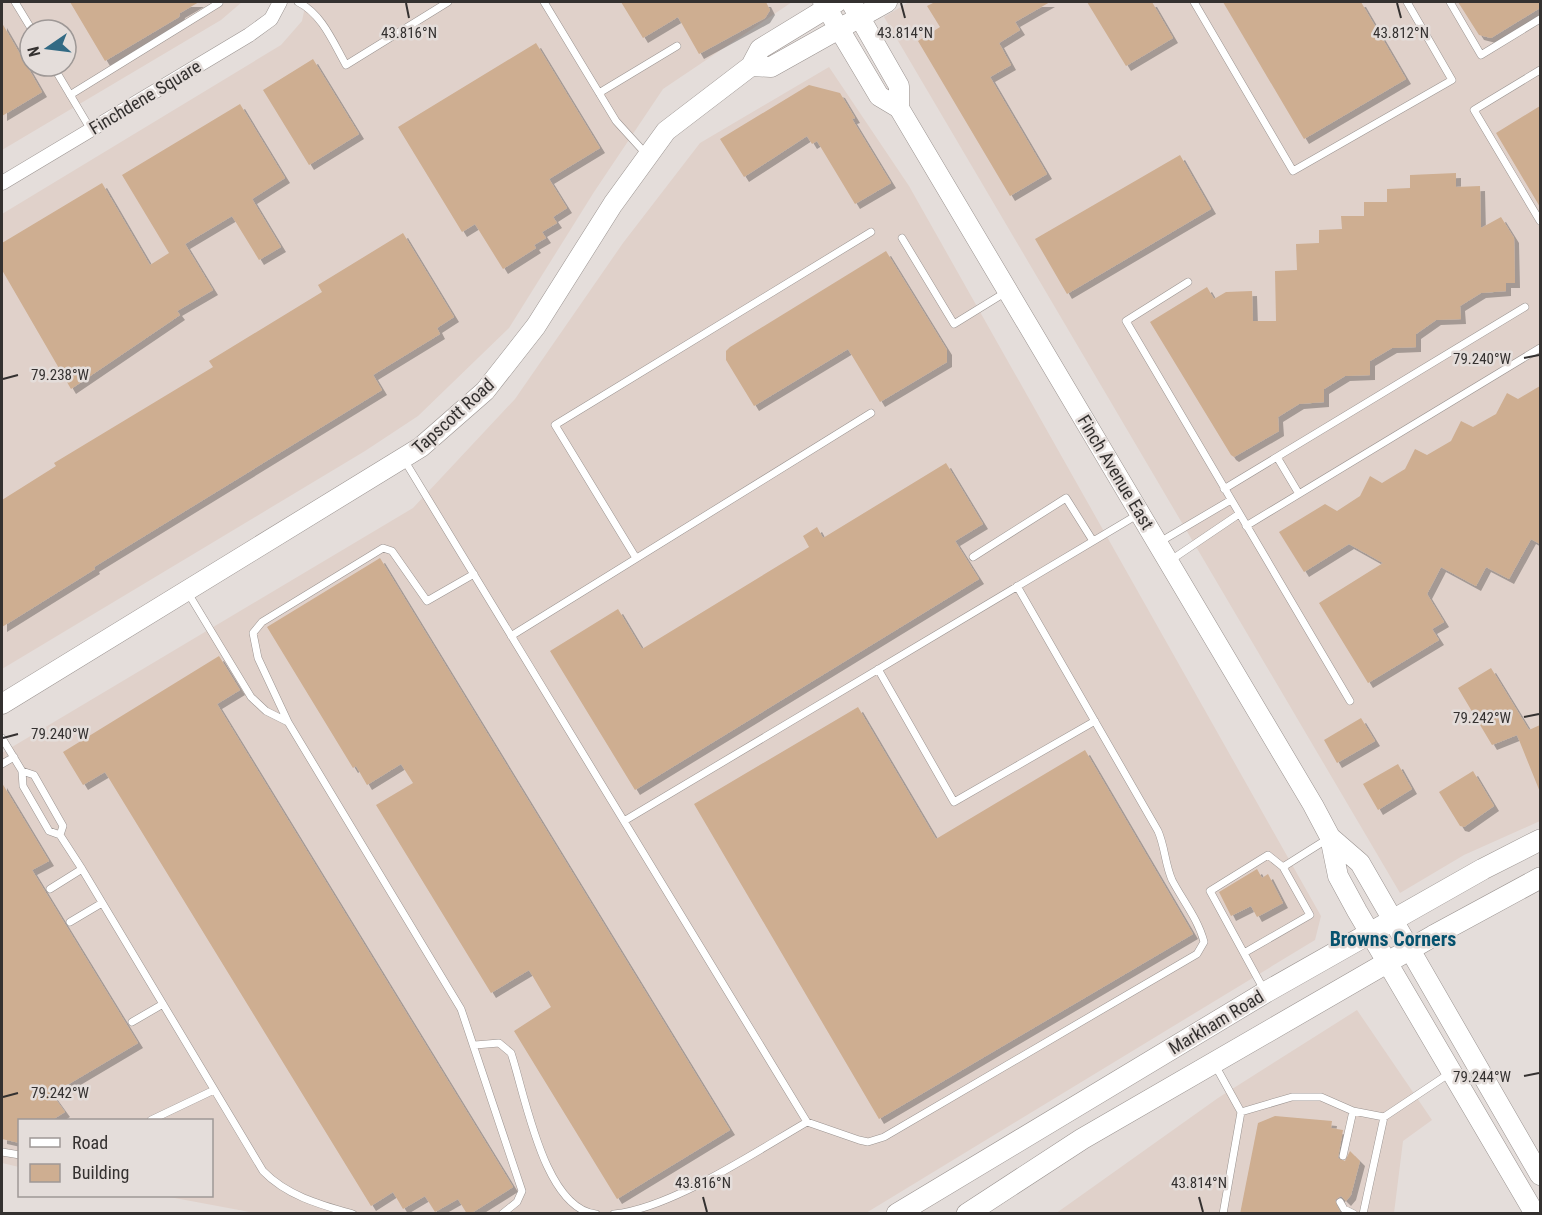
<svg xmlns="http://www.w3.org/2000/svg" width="1542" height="1215" viewBox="0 0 1542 1215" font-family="'Roboto Condensed',sans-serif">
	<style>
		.built { fill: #e0d1ca; fill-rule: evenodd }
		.building { fill: #ceae91; filter: url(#shadow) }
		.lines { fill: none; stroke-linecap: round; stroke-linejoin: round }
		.lane-casing { stroke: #9a9390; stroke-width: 8 }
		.street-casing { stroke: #9a9390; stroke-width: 15 }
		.secondary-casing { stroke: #9a9390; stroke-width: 21 }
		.primary-casing { stroke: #9a9390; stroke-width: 22 }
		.lane { stroke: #fff; stroke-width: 7 }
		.street { stroke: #fff; stroke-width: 14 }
		.secondary { stroke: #fff; stroke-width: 20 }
		.primary { stroke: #fff; stroke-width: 21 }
		.ticks { fill: none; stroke: #343130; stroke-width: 2 }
		.labels { text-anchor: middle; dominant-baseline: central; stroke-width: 5; stroke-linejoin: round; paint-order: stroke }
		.street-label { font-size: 18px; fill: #343130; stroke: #e4ddda }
		.neighbourhood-label { font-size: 20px; font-weight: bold; fill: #06526e; stroke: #e4ddda }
		.ticks-label { font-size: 15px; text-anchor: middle; fill: #343130; stroke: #e4ddda; stroke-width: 5; stroke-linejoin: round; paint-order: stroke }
	</style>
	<defs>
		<filter id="shadow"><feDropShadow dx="5" dy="5" stdDeviation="0" flood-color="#0004"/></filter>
	</defs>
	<rect width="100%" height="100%" fill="#e4ddda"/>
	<!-- built -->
	<path class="built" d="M2 2H242L221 20 2 150ZM30 30H66V66H30Z
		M306 2H792L663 89 594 192 509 328 418 416 365 451 2 669V214L281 45 302 21Z
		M909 2H1540V821L1464 855 1400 893 884 17Z
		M829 67 909 186 1321 916 1315 940 866 1213H255L164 1196H212V1120H20L19 1167 2 1163V753L413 508 515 399 623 243 700 143Z
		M1357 1010 1432 1120 1403 1141 1394 1213 1055 1214 1218 1098Z"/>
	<!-- building -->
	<path class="building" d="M70 2H199L180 13 179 17 105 61Z
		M621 2H766L770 10 765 18 699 54 678 17 643 38Z
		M935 2H1050L1015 22 1020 30 999 43 1011 65 990 77 1047 174 1010 196 918 41 940 27 927 6Z
		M1087 2H1152L1173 38 1126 66Z
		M1223 2H1361L1406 79 1304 139Z
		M1458 2H1540V8L1491 38 1479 35Z
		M2 23 42 92 2 116Z
		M536 43 600 148 549 179 567 208 553 217 557 223 542 232 546 238 534 245 536 248 503 269 475 224 462 232 398 127Z
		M313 59 359 134 309 165 263 90Z
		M809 85 840 93 855 118 852 119 891 183 855 204 817 141 812 144 807 136 744 177 720 139Z
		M240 104 285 178 252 199 281 247 259 260 232 216 185 244 213 290 177 311 180 315 71 389 2 270V243L102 183 150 265 169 253 122 175Z
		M1540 106V207L1496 133Z
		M1180 155 1211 209 1067 294 1035 239Z
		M1456 173V187L1480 186 1481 228 1501 217 1514 238 1515 283H1506V291L1481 293 1460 306 1461 319 1436 320 1416 334V347L1392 348 1370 361V375L1345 376 1324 389V402L1299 404 1278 417 1279 431 1234 457 1231 455 1150 322 1207 287 1214 299 1226 292 1252 291 1253 321H1276L1275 271 1297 270 1296 244 1319 243V230L1342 229 1341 216H1364V202H1387V189L1410 188V175Z
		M403 233 454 317 437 328 440 334 373 375 382 390 94 567 95 569 2 627V500L56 466 54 463 213 367 209 361 322 292 318 285Z
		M886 251 947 350V362L880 402 848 349 754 406 726 360V351L730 347Z
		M1540 386V544L1531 539 1509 579 1486 567 1476 586 1441 567 1427 594 1444 622 1432 629 1439 640 1368 683 1319 603 1383 563 1349 544 1304 572 1279 532 1325 504 1337 511 1360 496 1370 476 1382 483 1405 469 1415 449 1427 455 1451 441 1461 421 1473 427 1496 414 1507 393 1518 399Z
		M946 463 983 524 955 541 979 579 635 790 550 651 618 609 642 649 809 547 803 536 817 527 823 538Z
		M380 558 730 1130 617 1199 514 1031 551 1007 529 970 491 993 376 805 413 783 401 764 367 785 356 766 353 768 267 627Z
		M219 656 240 690 217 704 513 1187 470 1214H467L458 1199 435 1212 425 1196 403 1209 393 1192 371 1206 105 772 83 785 63 752Z
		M1491 668 1529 730 1540 725V792L1517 735 1492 745 1458 688Z
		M858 707 936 839 1085 750 1193 934 879 1119 694 804Z
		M1361 718 1375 741 1337 763 1324 740Z
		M1398 764 1412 789 1378 810 1363 784Z
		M1473 771 1494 806 1464 827 1460 826 1439 792Z
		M2 783 49 861 32 870 138 1043 52 1094 65 1112 52 1120H20V1143L2 1139Z
		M1257 869 1262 878 1268 874 1283 903 1257 917 1251 906 1231 916 1219 892Z
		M1275 1116 1332 1121 1331 1128 1343 1130 1338 1158 1345 1161 1350 1151 1360 1161 1351 1195 1346 1201 1341 1196 1335 1200 1341 1214H1240L1258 1123Z"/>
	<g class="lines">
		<!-- lane casing -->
		<g class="lane-casing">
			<path id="lane" d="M15 2 32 30
				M298 2C322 14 333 42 346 65L448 2
				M544 2 616 121 646 154
				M1194 2 1293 171 1452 80 1407 2
				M1450 2 1481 55 1540 19
				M53 66 91 130
				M1540 70 1474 110 1540 221
				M599 93 677 46
				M70 95 219 3
				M902 238 954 324 1006 292
				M1188 282 1126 321 1350 701
				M1277 457 1299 494
				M403 458 807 1122 859 1140 868 1142 884 1137 1197 954 1204 942C1198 919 1183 901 1172 880 1165 864 1165 847 1158 831L1017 586
				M1224 489 1525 307
				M1246 526 1540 348
				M1158 543 1231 500
				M973 557 1066 498 1093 541
				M636 558 555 425 871 232
				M1171 560 1239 514
				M188 593 251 697 266 711 288 722 461 1009 522 1191 517 1202 502 1214
				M511 636 871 413
				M878 669 954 802 1095 721
				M288 722 258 658 253 633 262 622 383 548 392 551 427 601 474 574
				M2 738 22 771 23 786 49 831 60 835 82 869 263 1171C287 1196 321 1205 353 1214
				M2 764 14 757
				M22 771 34 775 63 826 60 835
				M624 821 1137 515
				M1283 867 1329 838
				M50 889 82 869
				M70 922 102 903
				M1244 953 1310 915 1283 867 1268 855 1210 891 1264 990
				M132 1022 163 1004
				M475 1045 499 1043 511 1053C525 1094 544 1209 596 1214
				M1215 1065 1241 1112
				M151 1120 214 1090
				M2 1152 20 1155
				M1343 1156 1353 1111
				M1340 1202 1344 1209 1354 1214
				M614 1214C672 1208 755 1152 807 1122
				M1223 1214 1241 1112 1292 1097H1321L1353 1111 1384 1117 1450 1073
				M1363 1214 1384 1117"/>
		</g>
		<!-- street casing -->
		<g class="street-casing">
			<path id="street" d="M2 183 249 35 271 19 280 2"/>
		</g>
		<!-- secondary casing -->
		<g class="secondary-casing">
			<path id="secondary" d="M823 2 879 96 899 108 1313 805 1330 837 1338 876 1357 911 1535 1214
				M851 2 899 86V108
				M751 66 771 67 887 2
				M2 704 421 447 485 391 536 326 613 204 666 131 751 66 760 49 837 2
				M1330 837 1360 863 1540 1175"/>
		</g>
		<!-- primary casing -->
		<g class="primary-casing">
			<path id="primary" d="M897 1214 1266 992 1483 869 1540 840
				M967 1214 1082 1139 1433 936 1540 878"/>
		</g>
		<!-- lane -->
		<use href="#lane" class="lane"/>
		<!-- street -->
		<use href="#street" class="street"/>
		<!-- secondary -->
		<use href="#secondary" class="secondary"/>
		<!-- primary -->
		<use href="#primary" class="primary"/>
	</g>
	<!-- ticks -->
	<path class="ticks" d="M406 3 409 18M901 3 905 18M1397 3 1401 18M1524 358 1539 355M3 379 18 375M1524 717 1539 714M3 738 18 734M1524 1076 1539 1073M3 1097 18 1093M703 1197 707 1212M1199 1197 1203 1212"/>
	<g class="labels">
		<!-- street labels -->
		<g class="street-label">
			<text transform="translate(145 97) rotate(-31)">Finchdene Square</text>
			<text transform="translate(453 416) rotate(-42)">Tapscott Road</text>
			<text transform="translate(1116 472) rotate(59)">Finch Avenue East</text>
			<text transform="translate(1216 1022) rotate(-31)">Markham Road</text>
		</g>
		<!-- neighbourhood labels -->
		<g class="neighbourhood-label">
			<text x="1393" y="939">Browns Corners</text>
		</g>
	</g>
	<g class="ticks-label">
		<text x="409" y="38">43.816°N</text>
		<text x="905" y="38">43.814°N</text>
		<text x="1401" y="38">43.812°N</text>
		<text x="1482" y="364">79.240°W</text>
		<text x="60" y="380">79.238°W</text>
		<text x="1482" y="723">79.242°W</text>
		<text x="60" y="739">79.240°W</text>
		<text x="1482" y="1082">79.244°W</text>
		<text x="60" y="1098">79.242°W</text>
		<text x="703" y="1188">43.816°N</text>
		<text x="1199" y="1188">43.814°N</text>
	</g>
	<!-- border -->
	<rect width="1542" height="1215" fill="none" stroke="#343130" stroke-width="6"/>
	<!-- legend -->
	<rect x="18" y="1119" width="195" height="78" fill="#e4ddda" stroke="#9e9896" stroke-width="1.5"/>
	<rect x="30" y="1138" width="30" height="9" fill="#ffffff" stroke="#9e9896" stroke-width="1.5"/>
	<text x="72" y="1149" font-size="18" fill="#343130">Road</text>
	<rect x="30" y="1164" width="30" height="18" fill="#ceae91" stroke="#9e9896" stroke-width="1.5"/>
	<text x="72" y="1179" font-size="18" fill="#343130">Building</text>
	<!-- north arrow -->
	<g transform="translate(48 48) rotate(256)"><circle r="28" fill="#e4ddda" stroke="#9e9896" stroke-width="1.5"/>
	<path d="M0-4.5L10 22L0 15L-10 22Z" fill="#326a84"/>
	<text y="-9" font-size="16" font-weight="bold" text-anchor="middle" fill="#343130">N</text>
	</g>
</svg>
